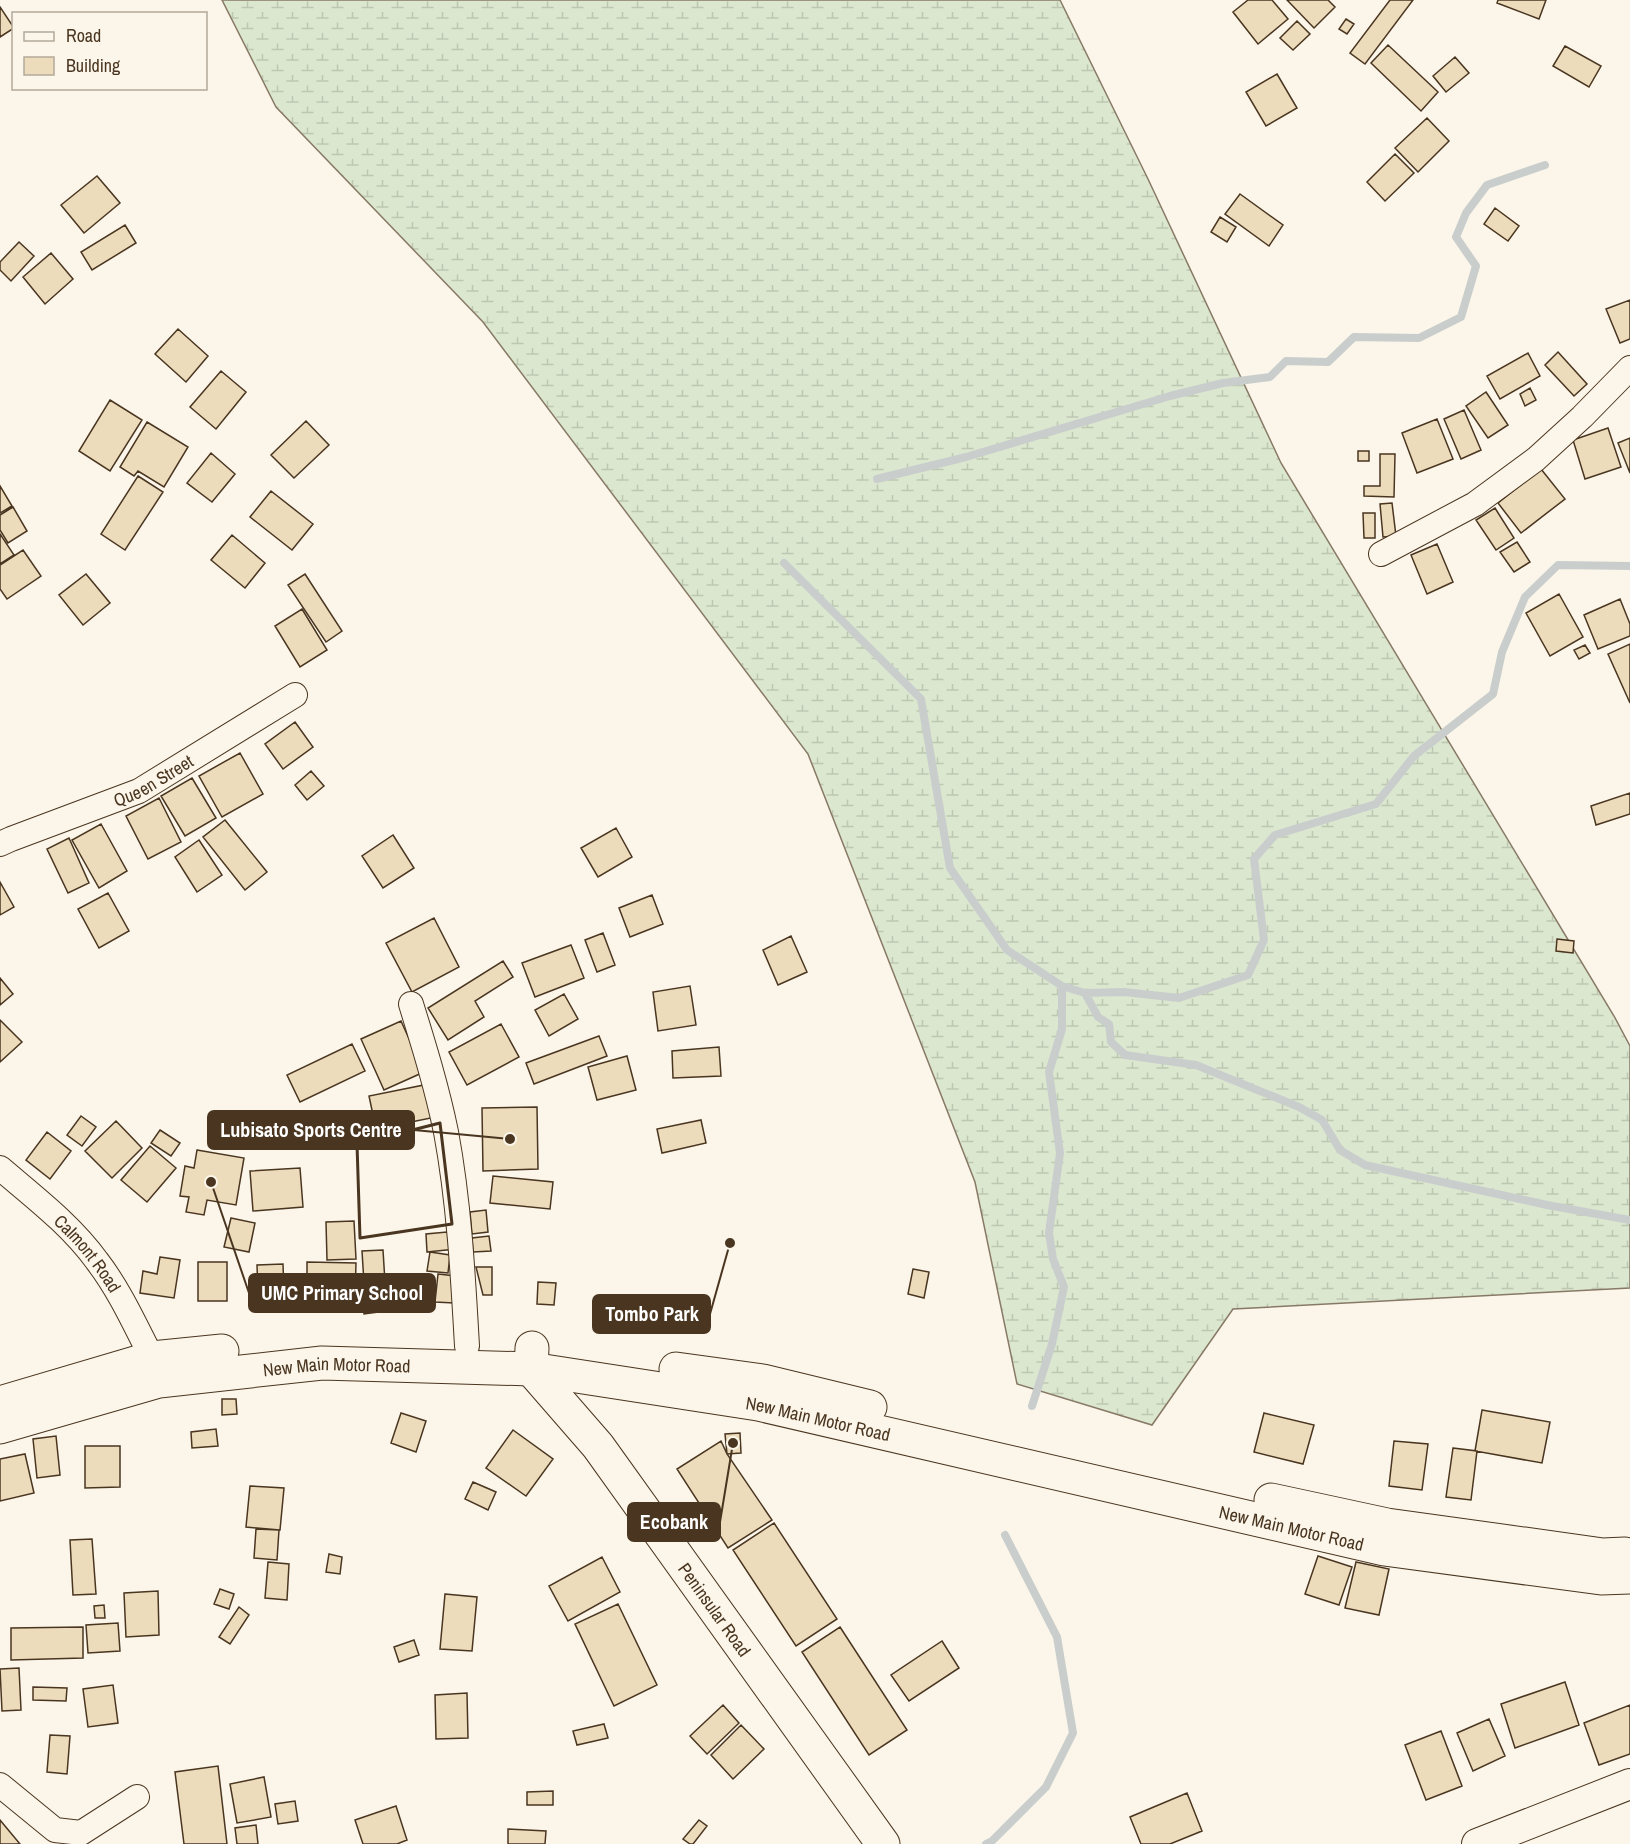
<svg xmlns="http://www.w3.org/2000/svg" width="1630" height="1844" viewBox="0 0 1630 1844" font-family="'Archivo Narrow',sans-serif">
	<style>
		.wetland { fill: url(#wetland-marsh); stroke: #887966; stroke-width: 1.5 }
		.lines { fill: none; stroke-linecap: round; stroke-linejoin: round }
		.stream { stroke: #c9cecd; stroke-width: 8 }
		.building { fill: #ecdcbc; stroke: #4a3520; stroke-width: 1.5 }
		.minor-casing { stroke: #4a3520; stroke-width: 26 }
		.tertiary-casing { stroke: #4a3520; stroke-width: 32 }
		.primary-casing { stroke: #4a3520; stroke-width: 35 }
		.trunk-casing { stroke: #4a3520; stroke-width: 35 }
		.minor { stroke: #fbf6e9; stroke-width: 24 }
		.tertiary { stroke: #fbf6e9; stroke-width: 30 }
		.primary { stroke: #fbf6e9; stroke-width: 33 }
		.trunk { stroke: #fbf6e9; stroke-width: 33 }
		.wall { stroke: #4a3520; stroke-width: 3 }
		.labels { text-anchor: middle; dominant-baseline: central; stroke-width: 4.5; stroke-linejoin: round; paint-order: stroke }
		.street-label { font-size: 18px; fill: #4a3520; stroke: #fbf6e9 }
		.leader { fill: none; stroke: #4a3520; stroke-width: 2 }
		.callout-dot { fill: #4a3520; stroke: #fbf6e9; stroke-width: 2 }
		.callout { fill: #4a3520; stroke: #4a3520; stroke-width: 2 }
		.callout-label { font-size: 20px; text-anchor: middle; font-weight: bold; fill: #fff }
	</style>
	<defs>
		<pattern id="wetland-marsh" width="20" height="14" patternUnits="userSpaceOnUse" patternTransform="scale(1.5)"><rect width="20" height="14" fill="#dce7d0"/><path d="M1 5h8M5 5V1M11 12h8M15 12V8" fill="none" stroke="#bec7b2"/></pattern>
	</defs>
	<rect width="100%" height="100%" fill="#fbf6e9"/>
	<!-- wetland -->
	<path class="wetland" d="M222 0H1060L1148 179 1281 463 1614 1016 1630 1046V1288L1233 1309 1152 1425 1017 1384 975 1182 808 754 483 322 276 107Z"/>
	<g class="lines">
		<!-- stream -->
		<path class="stream" d="M877 479 966 457 1170 396 1223 383 1270 377 1286 361 1328 362 1354 337 1419 338 1461 317 1476 266 1456 237 1466 213 1487 185 1545 165
			M784 563 921 699 950 868 1007 950 1062 986V1029L1049 1072 1060 1153 1049 1233 1053 1259 1064 1287 1052 1344 1032 1406
			M1062 986 1085 993 1098 1017 1109 1024 1111 1042 1125 1055 1196 1065 1299 1107 1322 1120 1340 1150 1365 1165 1547 1205 1630 1220
			M1085 993 1124 992 1179 998 1248 975 1264 940 1254 859 1275 835 1376 804 1414 756 1493 694 1502 652 1525 597 1558 565 1630 566
			M986 1844 992 1841 1046 1787 1073 1733 1057 1637 1005 1535"/>
	</g>
	<!-- building -->
	<path class="building" d="M1248 0H1272L1288 19 1258 44 1233 12Z
		M1287 0H1328L1335 7 1314 28Z
		M1390 0H1413L1365 64 1350 53Z
		M1498 0H1546L1539 19 1497 3Z
		M0 7 14 28 0 37Z
		M1346 19 1354 24 1347 34 1339 29Z
		M1297 21 1310 34 1293 50 1280 38Z
		M1388 45 1438 92 1421 111 1371 63Z
		M1565 46 1601 66 1589 87 1553 66Z
		M1455 57 1469 73 1446 92 1433 76Z
		M1277 74 1297 108 1266 126 1246 92Z
		M1427 118 1449 141 1418 172 1395 148Z
		M1395 154 1414 173 1385 201 1367 182Z
		M97 176 120 203 84 233 61 205Z
		M1240 194 1283 225 1269 246 1225 214Z
		M1495 208 1519 226 1508 241 1484 224Z
		M1220 217 1236 227 1227 242 1211 232Z
		M125 225 136 243 92 270 81 252Z
		M19 242 34 256 11 281 0 270V262Z
		M51 253 73 279 45 304 23 277Z
		M1630 300V339L1620 343 1606 309Z
		M178 329 208 356 186 382 155 354Z
		M1558 352 1587 384 1574 396 1545 365Z
		M1528 353 1540 376 1500 399 1487 376Z
		M221 371 246 392 216 429 190 407Z
		M1530 388 1536 400 1525 406 1520 394Z
		M1486 392 1508 425 1488 438 1466 406Z
		M110 400 142 420 110 471 79 451Z
		M1464 410 1481 450 1461 459 1444 419Z
		M1437 419 1453 459 1417 473 1402 433Z
		M306 421 329 445 294 478 271 455Z
		M147 422 188 447 164 487 138 471 134 476 120 467Z
		M1608 428 1621 467 1585 479 1573 440Z
		M1630 438V473L1618 443Z
		M1358 451H1369V461H1358Z
		M211 453 235 474 212 502 187 483Z
		M1380 454H1395L1394 497 1364 496V486H1380Z
		M1541 469 1565 499 1521 533 1498 503Z
		M138 476 163 492 125 550 101 534Z
		M0 486 12 506 0 513Z
		M271 491 313 524 292 550 250 517Z
		M1392 503 1396 536 1383 537 1380 504Z
		M13 507 27 531 8 543 0 530V515Z
		M1495 508 1514 538 1496 550 1476 520Z
		M1363 513H1375V538H1364Z
		M0 534 14 555 0 564Z
		M232 535 265 563 245 588 211 560Z
		M1517 542 1530 562 1514 572 1500 552Z
		M1437 544 1453 582 1427 594 1411 555Z
		M23 550 41 576 7 599 0 589V565Z
		M86 574 110 603 83 625 59 595Z
		M305 574 342 631 326 642 288 585Z
		M1559 594 1583 637 1550 656 1526 613Z
		M1620 599 1630 624V636L1598 649 1584 615Z
		M302 609 327 650 300 667 275 626Z
		M1630 644V703L1608 654Z
		M1585 645 1590 653 1579 659 1574 650Z
		M295 722 313 747 283 769 265 744Z
		M240 753 263 794 222 817 199 776Z
		M311 771 324 786 307 800 295 785Z
		M192 778 216 818 185 836 161 796Z
		M1630 793V814L1596 825 1591 806Z
		M159 798 181 842 148 859 126 816Z
		M225 820 267 872 245 890 203 837Z
		M101 824 127 871 99 888 72 840Z
		M616 828 632 857 598 877 581 848Z
		M393 835 414 868 383 888 362 856Z
		M69 838 89 883 68 893 47 849Z
		M199 840 222 875 197 892 175 857Z
		M0 882 14 907 0 915Z
		M108 893 129 931 99 948 78 909Z
		M652 895 663 924 630 937 619 908Z
		M434 918 459 967 412 992 386 943Z
		M603 933 615 965 597 972 585 940Z
		M791 936 807 972 778 985 763 950Z
		M1557 939 1574 941 1573 953 1556 951Z
		M571 945 584 978 535 997 522 963Z
		M503 961 513 977 475 1001 484 1017 448 1040 428 1008Z
		M0 978 13 994 0 1005Z
		M690 986 696 1025 658 1031 653 992Z
		M564 994 578 1019 549 1036 535 1010Z
		M0 1020 22 1042 0 1062Z
		M401 1021 424 1072 384 1090 361 1039Z
		M501 1024 519 1057 467 1085 449 1052Z
		M599 1036 607 1056 534 1084 526 1063Z
		M352 1044 365 1071 300 1102 287 1075Z
		M719 1047 721 1076 673 1078 672 1051Z
		M627 1056 636 1090 597 1100 588 1067Z
		M429 1084 436 1117 376 1129 369 1096Z
		M537 1107 538 1169 483 1171 482 1108Z
		M81 1116 96 1127 82 1146 67 1135Z
		M701 1120 706 1143 662 1153 657 1129Z
		M116 1121 142 1148 112 1178 85 1151Z
		M160 1130 180 1143 171 1156 151 1143Z
		M47 1132 71 1151 50 1179 26 1160Z
		M150 1146 176 1168 147 1202 121 1180Z
		M197 1150 244 1158 236 1205 207 1200 204 1215 186 1212 189 1197 180 1196 185 1166 194 1168Z
		M300 1168 303 1207 253 1211 250 1171Z
		M493 1176 553 1182 550 1209 490 1203Z
		M486 1210 488 1232 472 1234 470 1212Z
		M231 1218 255 1223 249 1252 224 1247Z
		M354 1221 356 1259 327 1260 326 1222Z
		M447 1232 456 1249 427 1252 426 1234Z
		M489 1236 491 1251 473 1252 472 1238Z
		M383 1250 385 1282 364 1283 362 1251Z
		M430 1252 450 1255 448 1273 427 1271Z
		M160 1257 180 1260 174 1298 140 1293 143 1271 157 1274Z
		M198 1262H227V1301H198Z
		M307 1262 356 1263 355 1297H307Z
		M283 1264 284 1293 258 1294 257 1265Z
		M476 1267H492V1295H483Z
		M913 1269 929 1272 924 1298 908 1294Z
		M438 1274 456 1276 454 1303 435 1302Z
		M538 1282 556 1283 554 1305 537 1304Z
		M377 1300 378 1312 364 1314 363 1301Z
		M222 1399H236L237 1414 222 1415Z
		M1482 1410 1550 1422 1542 1463 1475 1451Z
		M401 1413 426 1421 416 1452 391 1443Z
		M1264 1413 1314 1425 1303 1464 1254 1452Z
		M216 1429 218 1446 192 1448 191 1432Z
		M513 1430 553 1459 526 1496 486 1468Z
		M740 1433 741 1453 727 1454 725 1434Z
		M56 1436 60 1475 37 1478 33 1439Z
		M721 1441 727 1454 772 1520 728 1548 677 1469Z
		M1394 1441 1428 1444 1422 1490 1389 1486Z
		M85 1446H120V1487L85 1488Z
		M1453 1448 1477 1451 1471 1500 1446 1497Z
		M25 1454 34 1493 0 1501V1459Z
		M473 1482 496 1492 488 1510 465 1499Z
		M250 1486 284 1488 280 1530 246 1527Z
		M774 1523 837 1619 796 1646 733 1550Z
		M256 1529 279 1530 277 1560 254 1558Z
		M92 1539 96 1594 73 1595 70 1540Z
		M329 1554 342 1557 340 1574 326 1572Z
		M1318 1556 1352 1567 1339 1605 1305 1594Z
		M602 1557 620 1592 568 1621 549 1586Z
		M268 1562 289 1564 287 1600 265 1598Z
		M1356 1562 1389 1569 1379 1615 1345 1608Z
		M220 1589 234 1594 229 1609 214 1604Z
		M158 1591 159 1635 126 1637 124 1593Z
		M445 1594 477 1597 472 1651 440 1649Z
		M618 1604 657 1685 614 1706 575 1624Z
		M104 1605 105 1618H95L94 1606Z
		M239 1607 249 1615 230 1644 219 1637Z
		M118 1623 120 1651 88 1653 86 1625Z
		M83 1627V1658L11 1660V1628Z
		M840 1627 907 1730 869 1755 802 1652Z
		M414 1640 419 1655 399 1662 394 1647Z
		M942 1641 959 1668 909 1701 891 1675Z
		M19 1668 21 1710 2 1711 0 1669Z
		M1565 1682 1579 1725 1515 1748 1501 1704Z
		M113 1685 118 1723 88 1727 83 1689Z
		M33 1687 67 1688 66 1701 33 1700Z
		M467 1693 468 1738 436 1739 435 1695Z
		M723 1705 739 1723 707 1754 690 1736Z
		M1630 1705V1754L1599 1765 1584 1723Z
		M1489 1719 1505 1756 1473 1771 1457 1733Z
		M604 1724 608 1738 577 1745 573 1731Z
		M741 1725 764 1749 733 1779 711 1755Z
		M1441 1731 1462 1786 1426 1800 1405 1745Z
		M50 1735 70 1736 67 1774 47 1772Z
		M218 1766 227 1844H184L175 1772Z
		M264 1777 271 1817 237 1823 230 1784Z
		M553 1791V1805H527V1792Z
		M1187 1793 1202 1831 1170 1844H1141L1130 1817Z
		M295 1801 298 1821 278 1824 275 1804Z
		M396 1806 407 1840 397 1844H363L355 1820Z
		M0 1820 20 1844H0Z
		M699 1820 707 1826 693 1844H690L683 1839Z
		M256 1825 258 1844H237L235 1828Z
		M508 1829 546 1831 545 1844H508Z"/>
	<g class="lines">
		<!-- minor casing -->
		<g class="minor-casing">
			<g id="minor">
				<path d="M1381 554 1475 504 1536 459 1582 417 1630 368"/>
				<path id="s1" d="M0 844 11 839 139 791 295 695"/>
				<path d="M411 1004C424 1046 437 1088 446 1132 459 1202 463 1275 467 1346"/>
				<path id="s2" d="M0 1168C34 1197 71 1225 97 1261 120 1291 135 1325 152 1358"/>
				<path d="M0 1785 55 1830 81 1833 137 1797"/>
			</g>
		</g>
		<!-- tertiary casing -->
		<g class="tertiary-casing">
			<path id="tertiary" d="M1477 1844 1630 1784"/>
		</g>
		<!-- primary casing -->
		<g class="primary-casing">
			<g id="primary">
				<path id="s3" d="M532 1348 531 1369 598 1446 883 1844"/>
			</g>
		</g>
		<!-- trunk casing -->
		<g class="trunk-casing">
			<g id="trunk">
				<path d="M676 1369 763 1381 870 1407"/>
				<path d="M0 1403 152 1358 222 1351"/>
				<path id="s4" d="M0 1427 159 1381 322 1363 531 1369 758 1404 1384 1549 1601 1578 1630 1577"/>
				<path d="M1271 1500 1387 1525 1603 1555 1625 1554"/>
			</g>
		</g>
		<!-- minor -->
		<use href="#minor" class="minor"/>
		<!-- tertiary -->
		<use href="#tertiary" class="tertiary"/>
		<!-- primary -->
		<use href="#primary" class="primary"/>
		<!-- trunk -->
		<use href="#trunk" class="trunk"/>
		<!-- wall -->
		<path class="wall" d="M440 1123 452 1224 360 1238 357 1144Z"/>
	</g>
	<g class="labels">
		<!-- street labels -->
		<g class="street-label">
			<text stroke="none"><textPath href="#s1" startOffset="166">Queen Street</textPath></text>
			<text stroke="none"><textPath href="#s2" startOffset="123">Calmont Road</textPath></text>
			<text stroke="none"><textPath href="#s4" startOffset="344">New Main Motor Road</textPath></text>
			<text stroke="none"><textPath href="#s4" startOffset="830">New Main Motor Road</textPath></text>
			<text stroke="none"><textPath href="#s4" startOffset="1316">New Main Motor Road</textPath></text>
			<text stroke="none"><textPath href="#s3" startOffset="324">Peninsular Road</textPath></text>
		</g>
	</g>
	<!-- callouts -->
	<path class="leader" d="M510 1139L414 1130M211 1182L249 1293M730 1243L710 1314M733 1443L720 1522"/>
	<g class="callout-dot">
		<circle cx="510" cy="1139" r="6"/>
		<circle cx="211" cy="1182" r="6"/>
		<circle cx="730" cy="1243" r="6"/>
		<circle cx="733" cy="1443" r="6"/>
	</g>
	<g class="callout">
		<rect x="208" y="1111" width="206" height="38" rx="6"/>
		<rect x="249" y="1274" width="186" height="38" rx="6"/>
		<rect x="593" y="1295" width="117" height="38" rx="6"/>
		<rect x="628" y="1503" width="92" height="38" rx="6"/>
	</g>
	<g class="callout-label">
		<text x="311" y="1137">Lubisato Sports Centre</text>
		<text x="342" y="1300">UMC Primary School</text>
		<text x="652" y="1321">Tombo Park</text>
		<text x="674" y="1529">Ecobank</text>
	</g>
	<!-- legend -->
	<rect x="12" y="12" width="195" height="78" fill="#fbf6e9" stroke="#b4a999" stroke-width="1.5"/>
	<rect x="24" y="32" width="30" height="9" fill="#fbf6e9" stroke="#b4a999" stroke-width="1.5"/>
	<text x="66" y="42" font-size="18" fill="#4a3520">Road</text>
	<rect x="24" y="57" width="30" height="18" fill="#ecdcbc" stroke="#b4a999" stroke-width="1.5"/>
	<text x="66" y="72" font-size="18" fill="#4a3520">Building</text>
</svg>
